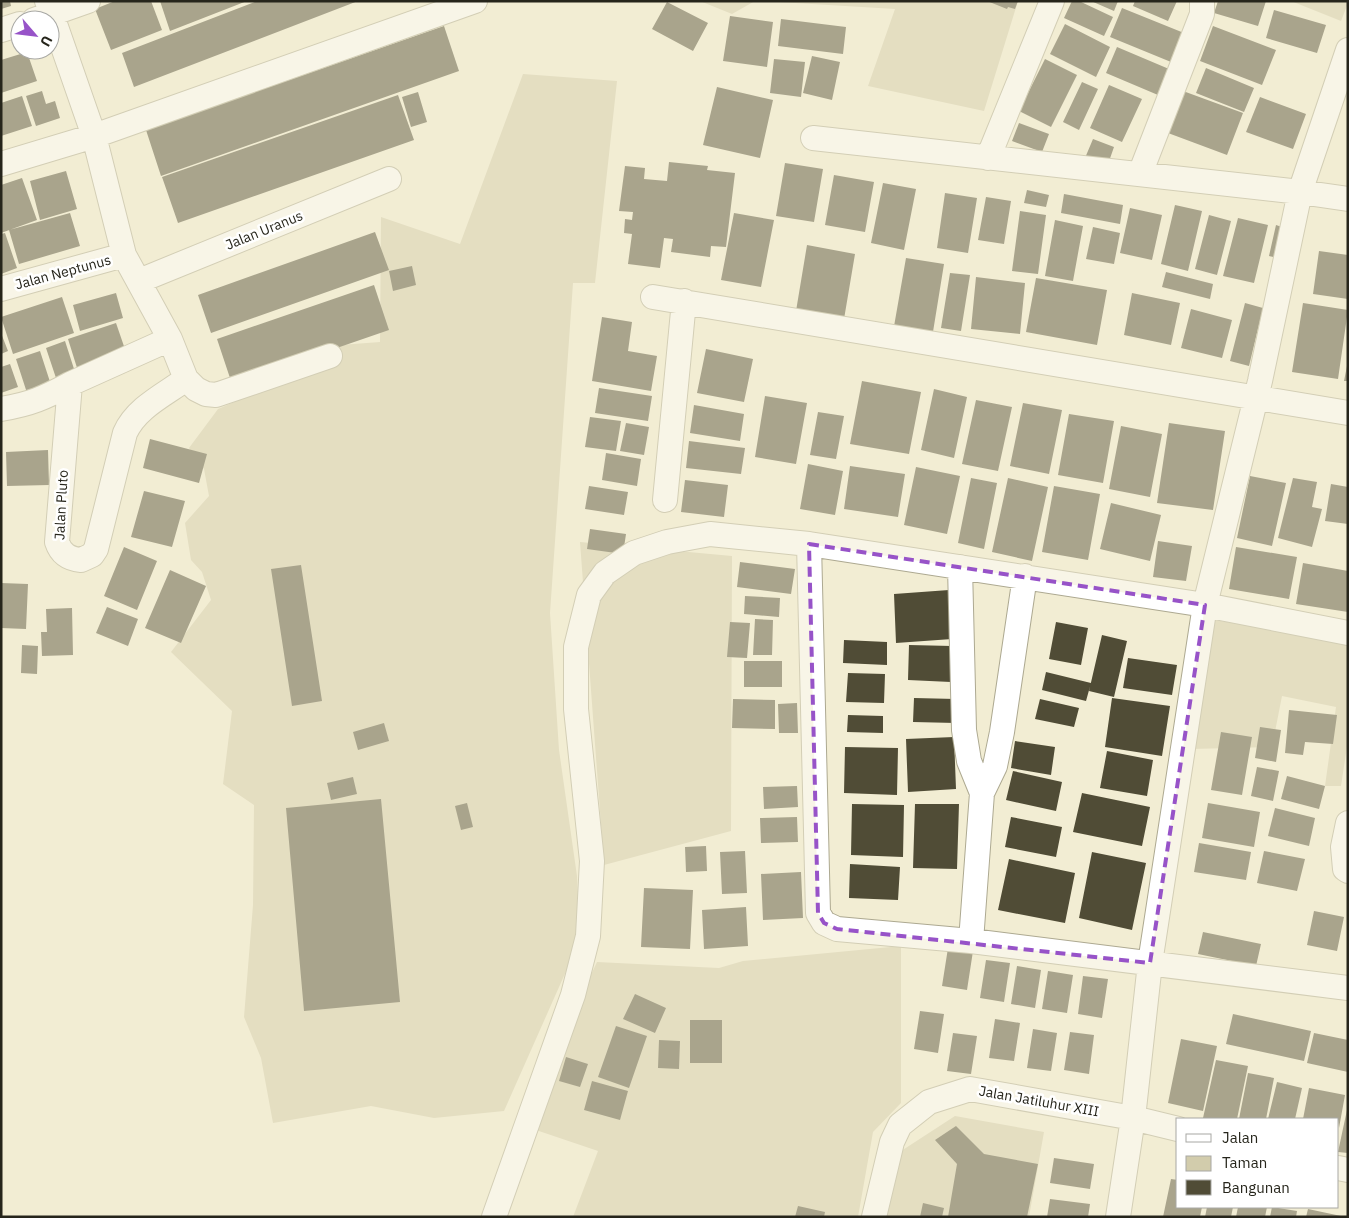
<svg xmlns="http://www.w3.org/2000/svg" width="1349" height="1218" viewBox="0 0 1349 1218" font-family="'IBM Plex Sans',sans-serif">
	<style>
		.green { fill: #d2ccac }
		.building { fill: #504c36 }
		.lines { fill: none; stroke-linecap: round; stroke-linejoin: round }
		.minor-casing { stroke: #ada991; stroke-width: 26 }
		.minor { stroke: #fff; stroke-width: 24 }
		.marked { fill: none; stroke: #9753c8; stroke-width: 4; stroke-dasharray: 10 6; stroke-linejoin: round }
		.labels { text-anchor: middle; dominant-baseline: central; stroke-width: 5; stroke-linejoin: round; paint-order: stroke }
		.street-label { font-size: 14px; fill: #26251b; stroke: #fff }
	</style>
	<rect width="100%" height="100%" fill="#f2edd3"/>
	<!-- green -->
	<path class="green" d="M700 1H755L732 14Z
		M762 1H1018L984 111 868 86 895 9Z
		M1291 1H1348V3L1341 21Z
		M523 74 617 81 595 283H573L550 613 559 750 577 876 579 942 504 1111 434 1118 371 1106 273 1123 261 1058 244 1017 253 905 254 805 223 784 232 711 171 652 211 600 202 572 191 560 185 523 209 496 204 469 189 448 218 409 332 360 340 345 380 342 381 217 460 244Z
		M580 542 732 556 731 831 604 865Z
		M1214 620 1348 641V740L1341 786H1325L1336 707 1282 696 1272 747 1191 749Z
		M901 946V1103L873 1132 858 1217H573L598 1151 530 1128 551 1060 597 962 719 968 743 961Z
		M955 1116 1044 1132 1029 1217H882L895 1155Z"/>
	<!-- building -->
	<path class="building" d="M1 1H10L11 6 1 9Z
		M115 1H151L162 30 111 50 95 9Z
		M160 1H247L170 31Z
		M257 1H358L134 87 122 53Z
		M987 1H1018L1015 9 1008 7 1007 9Z
		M1072 1H1079L1113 17 1104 36 1064 18Z
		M1091 1H1118L1114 11Z
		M1135 1H1177L1168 21 1133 6Z
		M1218 1H1266L1258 26 1214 13Z
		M667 2 708 23 693 51 652 29Z
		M1122 8 1184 33 1171 62 1110 37Z
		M1274 10 1326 25 1317 53 1266 38Z
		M730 16 773 22 767 67 723 61Z
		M781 19 846 27 843 54 778 46Z
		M1065 24 1110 47 1096 77 1050 54Z
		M444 26 459 71 161 176 146 130Z
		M1213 26 1276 50 1262 85 1200 61Z
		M1117 47 1169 69 1158 95 1106 73Z
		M27 52 37 81 1 93V60Z
		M812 56 840 62 832 100 803 93Z
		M774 59 805 62 801 97 770 93Z
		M1045 59 1077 75 1051 127 1019 111Z
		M1206 68 1254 88 1244 112 1196 93Z
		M1082 82 1098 89 1079 130 1063 122Z
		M1109 85 1142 99 1122 142 1090 128Z
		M717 87 773 100 760 158 703 145Z
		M42 91 46 104 55 101 60 118 36 126 26 96Z
		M1183 91 1243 113 1227 155 1168 133Z
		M418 92 427 122 411 127 402 97Z
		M398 95 414 140 178 223 162 177Z
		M22 96 32 126 1 136V103Z
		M1260 97 1306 114 1293 149 1246 132Z
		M1019 123 1049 134 1042 152 1012 141Z
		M1093 139 1114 147 1107 167 1085 158Z
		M669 162 708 166 707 170 735 173 726 247 711 246 710 257 671 252 673 239 664 238 660 268 628 264 632 234 624 233 625 219 632 220 633 212 619 211 625 166 645 168 644 179 667 181Z
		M785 163 823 169 814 222 776 216Z
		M66 171 77 209 40 220 30 181Z
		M834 175 874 182 865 232 825 225Z
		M22 178 37 220 1 233V185Z
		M883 183 916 189 904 250 871 243Z
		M1027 190 1049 195 1046 207 1024 203Z
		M945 193 977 198 968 253 937 248Z
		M1064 194 1123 205 1120 224 1061 213Z
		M986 197 1011 201 1004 244 978 240Z
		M1175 205 1202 211 1188 271 1161 264Z
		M1130 208 1162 215 1152 260 1120 253Z
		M1020 211 1046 215 1038 274 1012 271Z
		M70 213 80 246 19 264 9 230Z
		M734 213 774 220 761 287 721 280Z
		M1209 215 1231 221 1217 275 1195 269Z
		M1238 218 1268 225 1254 283 1223 276Z
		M1055 220 1083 226 1073 281 1045 276Z
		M1276 225 1285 228 1278 258 1269 256Z
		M1093 227 1120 233 1114 264 1086 259Z
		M375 232 389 270 211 333 198 295Z
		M5 233 17 268 1 274V234Z
		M807 245 855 254 843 325 795 317Z
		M1319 251 1348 255V299L1313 294Z
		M906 258 944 264 932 338 893 332Z
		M412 266 416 285 393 291 389 271Z
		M1166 272 1213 284 1210 299 1162 287Z
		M950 273 970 275 961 331 941 328Z
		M976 277 1025 283 1020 334 971 329Z
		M1036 278 1107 290 1097 345 1026 332Z
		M374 285 389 330 232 384 217 339Z
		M116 293 123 318 80 331 73 305Z
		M1132 293 1180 303 1171 345 1124 335Z
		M62 297 74 333 13 354 1 317Z
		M1245 303 1263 308 1249 366 1230 361Z
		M1303 303 1348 310 1338 379 1292 372Z
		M1191 309 1232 320 1222 358 1181 348Z
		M602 317 632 322 628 351 657 356 651 391 592 381Z
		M116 323 127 355 78 371 68 339Z
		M1 333 8 351 1 354Z
		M65 341 75 372 56 378 46 348Z
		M706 349 753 359 744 402 697 393Z
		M40 351 52 388 28 396 16 359Z
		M10 364 18 387 1 393V367Z
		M1347 366H1348V381H1344Z
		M862 381 921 392 909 454 850 444Z
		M599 388 652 396 648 421 595 413Z
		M934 389 967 397 954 458 921 450Z
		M765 396 807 403 796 464 755 457Z
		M976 400 1012 407 998 471 962 464Z
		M1023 403 1062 410 1049 474 1010 466Z
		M694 405 744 414 740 441 690 433Z
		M818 412 844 416 836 459 810 455Z
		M1069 414 1114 421 1103 483 1058 475Z
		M590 417 621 421 616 451 585 447Z
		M626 423 649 427 644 455 620 451Z
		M1169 423 1225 431 1213 510 1157 503Z
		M1121 426 1162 434 1150 497 1109 489Z
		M150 439 207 454 199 483 143 468Z
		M689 441 745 448 741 474 686 468Z
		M48 450 49 485 7 486 6 452Z
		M606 453 641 459 637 486 602 480Z
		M808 464 843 471 835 515 800 509Z
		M850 466 905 474 898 517 844 509Z
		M916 467 960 476 947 534 904 525Z
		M1250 476 1286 483 1272 546 1237 538Z
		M971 478 997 483 984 549 958 543Z
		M1008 478 1048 487 1032 561 992 552Z
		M1293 478 1317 482 1312 507 1322 509 1312 547 1278 538Z
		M685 480 728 485 724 517 681 512Z
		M1331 484 1348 487V524L1325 521Z
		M589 486 628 492 624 515 585 509Z
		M1054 486 1100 494 1088 560 1042 552Z
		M144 491 185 501 172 547 131 537Z
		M1111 503 1161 515 1150 561 1100 549Z
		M590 529 626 534 623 554 587 549Z
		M1158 541 1192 546 1186 581 1153 577Z
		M124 547 157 561 137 610 104 596Z
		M1236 547 1297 557 1289 599 1229 589Z
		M740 562 795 569 791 594 737 587Z
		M1303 563 1348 571V612L1296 604Z
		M301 565 322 701 292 706 271 569Z
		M170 570 206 586 181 643 145 628Z
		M1 583 28 584 26 629 1 628Z
		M949 590 952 639 896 643 894 594Z
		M745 596 780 598 779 617 744 614Z
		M107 607 138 619 128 646 96 633Z
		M72 608 73 655 42 656 41 632H47L46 609Z
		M755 619 773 620 772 655H753Z
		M730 622 750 623 747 658 727 657Z
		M1056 622 1088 628 1081 665 1049 659Z
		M1102 635 1127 641 1114 697 1089 691Z
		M844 640 887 642V665L843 663Z
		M22 645 38 646 37 674 21 673Z
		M909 645 952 646 951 682 908 680Z
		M1128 658 1177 665 1172 695 1123 688Z
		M744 661H782V687H744Z
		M1046 672 1091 683 1086 701 1042 690Z
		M848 673 885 674 884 703 846 702Z
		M914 698 956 699V723L913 722Z
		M1112 698 1170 706 1162 756 1105 747Z
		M733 699 775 700V729L732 728Z
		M1040 699 1079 708 1074 727 1035 719Z
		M797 703 798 733H779L778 704Z
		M1289 710 1337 715 1333 744 1305 742 1303 755 1285 753Z
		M848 715 883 716V733L847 732Z
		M384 723 389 741 358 750 353 732Z
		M1260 727 1281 730 1276 762 1255 758Z
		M1221 732 1252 737 1242 795 1211 790Z
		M954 737 956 789 908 792 906 739Z
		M1015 741 1055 747 1051 775 1011 768Z
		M845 747 898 748 897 795 844 793Z
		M1107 751 1153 760 1147 796 1100 788Z
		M1257 767 1279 771 1273 801 1251 796Z
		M1013 771 1062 782 1056 811 1006 800Z
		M1287 776 1325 786 1319 809 1281 799Z
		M353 777 357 794 331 800 327 783Z
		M797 786 798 807 764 809 763 787Z
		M1082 793 1150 807 1142 846 1073 832Z
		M381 799 400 1002 304 1011 286 808Z
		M467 803 473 827 461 830 455 806Z
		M1208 803 1260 812 1254 847 1202 838Z
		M852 804 904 805 903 857 851 855Z
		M915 804H959L957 869 913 868Z
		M1275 808 1315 818 1309 846 1268 836Z
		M797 817 798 842 761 843 760 818Z
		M1011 817 1062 827 1056 857 1005 847Z
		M1199 843 1251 852 1246 880 1194 872Z
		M706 846 707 871 686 872 685 847Z
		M745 851 747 893 722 894 720 852Z
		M1264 851 1305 859 1297 891 1257 883Z
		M1092 852 1146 863 1132 930 1079 918Z
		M1009 859 1075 873 1065 923 998 910Z
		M850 864 900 867 898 900 849 898Z
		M801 872 803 918 763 920 761 874Z
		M644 888 693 890 690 949 641 947Z
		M746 907 748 946 704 949 702 910Z
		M1314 911 1344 917 1337 951 1307 945Z
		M1203 932 1261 944 1256 966 1198 954Z
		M948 948 973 951 967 990 942 986Z
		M986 960 1010 963 1004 1002 980 998Z
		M1017 966 1041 970 1035 1008 1011 1004Z
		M1048 971 1073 975 1067 1013 1042 1009Z
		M1083 976 1108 979 1102 1018 1078 1014Z
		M635 994 666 1008 655 1033 623 1019Z
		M920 1011 944 1014 938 1053 914 1049Z
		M1233 1014 1311 1031 1304 1061 1226 1044Z
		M995 1019 1020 1023 1014 1061 989 1058Z
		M690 1020H722V1063H690Z
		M616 1026 647 1036 629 1088 598 1077Z
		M1033 1029 1057 1033 1051 1071 1027 1068Z
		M1070 1032 1094 1035 1089 1074 1064 1070Z
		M953 1033 977 1036 971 1074 947 1071Z
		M1314 1033 1348 1040V1072L1307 1063Z
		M1181 1039 1217 1046 1203 1111 1168 1103Z
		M659 1040 680 1041 679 1069 658 1068Z
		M566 1057 588 1064 580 1087 559 1081Z
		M1216 1060 1248 1066 1237 1119 1203 1118Z
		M1248 1073 1274 1078 1266 1119H1239Z
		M592 1081 628 1091 620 1120 584 1110Z
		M1277 1082 1302 1088 1295 1119H1268Z
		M1309 1088 1345 1095 1339 1128 1338 1119H1303Z
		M1347 1110H1348V1153L1338 1152Z
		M956 1126 984 1154 1038 1164 1027 1217H948L957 1164 935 1140Z
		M1054 1158 1094 1164 1090 1189 1050 1183Z
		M1171 1179 1178 1180V1207H1202L1200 1217H1163Z
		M1050 1199 1090 1204 1088 1217H1047Z
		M923 1203 944 1208 942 1217H920Z
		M798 1206 825 1212 824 1217H795Z
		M1207 1207H1233L1231 1217H1205Z
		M1238 1207H1267L1265 1217H1236Z
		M1272 1207 1297 1211 1296 1217H1270Z
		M1308 1209 1341 1216 1340 1217H1306Z"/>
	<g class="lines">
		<!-- minor casing -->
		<g class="minor-casing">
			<path id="minor" d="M47 1 94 136 124 255 170 339 186 379 196 389 206 394 216 395 330 356
				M34 20 88 1
				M1 30 20 24
				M813 138 1300 192 1348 199
				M988 158 1052 1
				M1 164 94 136 475 1
				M1140 174 1202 14V1
				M139 281 389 179
				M1 289 124 255
				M653 297 1348 413
				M170 339 70 384 57 542C61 554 69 559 81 560L92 555 96 549 125 433C136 408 164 395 186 379
				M1 409C31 404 44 398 70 384
				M665 500 684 301
				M809 544 818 913 824 923 837 929 971 941 1348 988
				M960 567 964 730 969 761 982 793
				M1348 823 1343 847 1345 869 1348 871
				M971 941 982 793 995 766 1002 732 1025 576
				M1338 1168 1348 1170
				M494 1217 573 995 588 936 592 861 576 709V647L589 595 605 573 634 553 667 542 710 534 809 544 1205 605 1348 633
				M874 1217 892 1142 900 1125 929 1102 970 1089 1133 1118 1178 1129
				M1118 1217 1133 1118 1150 963 1205 605 1260 381 1300 192 1348 50"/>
		</g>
		<!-- minor -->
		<use href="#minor" class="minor"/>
	</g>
	<!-- marked area -->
	<path d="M0 0H1349V1218H0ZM809 544 1205 605 1150 963 837 929 824 923 818 913Z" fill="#f2edd3" fill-opacity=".55" fill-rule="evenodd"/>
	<path class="marked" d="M809 544 1205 605 1150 963 837 929 824 923 818 913Z"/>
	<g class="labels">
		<!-- street labels -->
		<g class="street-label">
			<text transform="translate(264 230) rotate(-22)">Jalan Uranus</text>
			<text transform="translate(63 272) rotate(-15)">Jalan Neptunus</text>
			<text transform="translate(61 505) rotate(-87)">Jalan Pluto</text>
			<text transform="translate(1039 1101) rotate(10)">Jalan Jatiluhur XIII</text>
		</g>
	</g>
	<!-- border -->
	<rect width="1349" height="1218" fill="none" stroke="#26251b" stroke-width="5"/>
	<!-- legend -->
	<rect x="1176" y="1118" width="162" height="90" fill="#ffffff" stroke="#a8a8a4"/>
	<rect x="1186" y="1134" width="25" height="8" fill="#ffffff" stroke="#a8a8a4"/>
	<text x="1222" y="1143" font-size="15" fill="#26251b">Jalan</text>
	<rect x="1186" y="1156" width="25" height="15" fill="#d2ccac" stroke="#a8a8a4"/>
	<text x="1222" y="1168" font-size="15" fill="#26251b">Taman</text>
	<rect x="1186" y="1180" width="25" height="15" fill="#504c36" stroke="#a8a8a4"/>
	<text x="1222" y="1193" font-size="15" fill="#26251b">Bangunan</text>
	<!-- north arrow -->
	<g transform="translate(35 35) rotate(118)"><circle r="24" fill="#ffffff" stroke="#a8a8a4"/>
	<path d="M0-4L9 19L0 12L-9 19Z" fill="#9753c8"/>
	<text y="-8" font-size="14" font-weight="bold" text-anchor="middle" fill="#26251b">U</text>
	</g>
</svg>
